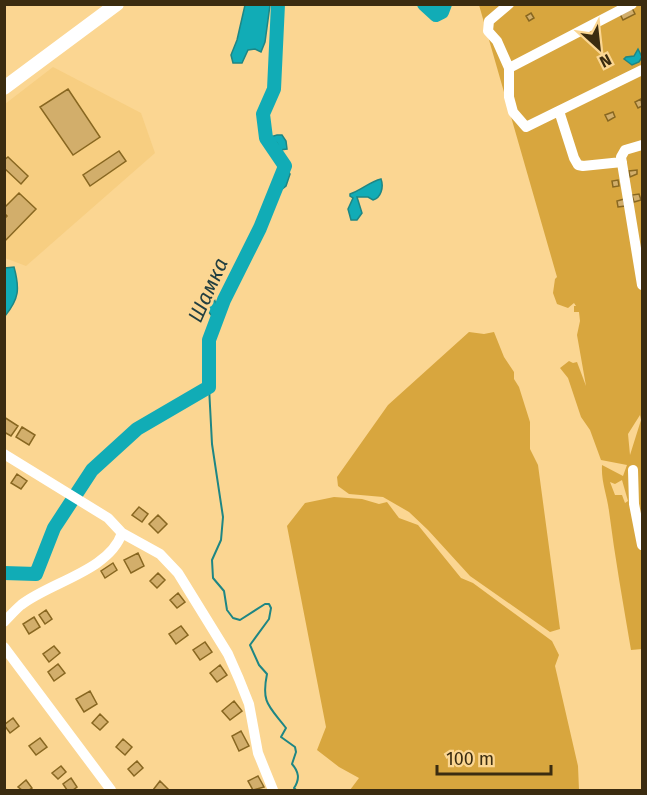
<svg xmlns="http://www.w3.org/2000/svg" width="647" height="795" viewBox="0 0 647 795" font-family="'Fira Sans',sans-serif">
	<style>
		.built { fill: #f7ce81 }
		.green { fill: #d8a63e; fill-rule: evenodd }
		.water { fill: #11acb6; stroke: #1e8684; stroke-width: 1.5 }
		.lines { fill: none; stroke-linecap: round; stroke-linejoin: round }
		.stream { stroke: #1e8684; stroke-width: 2 }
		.river { stroke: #11acb6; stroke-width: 14 }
		.building { fill: #d2ae6b; stroke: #886721; stroke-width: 1.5 }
		.minor { stroke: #fff; stroke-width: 10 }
		.major { stroke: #fff; stroke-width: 14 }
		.labels { text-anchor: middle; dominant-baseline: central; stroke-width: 6; stroke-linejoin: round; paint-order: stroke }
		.water-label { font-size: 21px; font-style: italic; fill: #233f41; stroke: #fbd692 }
	</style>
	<rect width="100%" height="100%" fill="#fbd692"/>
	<!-- built -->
	<path class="built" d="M53 67 141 113 155 153 26 266 5 258V104Z"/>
	<!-- green -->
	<path class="green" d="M479 5H642V649L631 650C623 603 615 558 609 511 607 495 601 482 602 465L623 476 627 465 601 460 590 430 581 417 568 378 560 368 569 361 573 363 577 362 586 386 577 335 580 321 579 312H574V306H576L574 303 568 308 557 304 553 293 555 279 557 277ZM640 415 641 420 630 455 628 434ZM622 480 628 501 625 503 622 495H615L610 482 615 484Z
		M469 332 484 334 494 332 504 357 514 372V379L519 387 530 422V449L538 465 560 629 550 632 470 576 428 530 409 512 383 497 349 494 338 486 337 477 388 405Z
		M334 497 362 499 379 504 387 502 399 518 418 525 461 578 473 583 552 641 559 655 555 666 578 766 579 790H350L359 778 339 767 317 750 326 727 287 526 305 503Z"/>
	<!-- water -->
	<path class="water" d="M245 5H270L265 42 261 52 255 49 248 50 242 63H233L231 55 237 40Z
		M638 49 642 57 639 62 632 65 624 59 626 57 634 56Z
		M277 135H282L286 141 287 149 280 150 277 143 270 137Z
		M287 168 290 174 286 186 277 193 275 189 283 178Z
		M381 179C384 187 381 198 373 200L368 197H357L362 213 357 220H351L348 209 353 198 350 196V194C362 190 369 182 381 179Z
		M14 267C20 289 19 299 5 316V268Z
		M210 294 213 295 217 307 215 315 220 319 218 323 206 309 207 297Z"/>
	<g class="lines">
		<!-- stream -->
		<path class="stream" d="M209 387 212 444 223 517 221 540 212 560 213 578 224 591 227 610 233 618 240 620 265 604H269L271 608 269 619 250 645 259 665 267 674C261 703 269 706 286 728L281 737 295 747 296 752 292 764C299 772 300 779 294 788L296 790
			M319 790H325"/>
		<!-- river -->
		<path class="river" d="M424 4 436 15 442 12 445 4
			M4 573 36 574 54 528 92 470 137 429 209 387V340L224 300 260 228 285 166 266 138 263 114 274 89 278 4"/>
	</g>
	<!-- building -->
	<path class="building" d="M632 8 635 14 623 20 620 14Z
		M531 13 534 18 529 21 526 16Z
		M68 89 100 137 73 155 40 107Z
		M641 99 642 106 638 108 635 102Z
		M613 112 615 117 608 121 605 115Z
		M119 151 126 161 90 186 83 175Z
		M8 157 28 176 21 184 4 168V160Z
		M637 170V174L630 177 629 171Z
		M618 180 619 186 613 187 612 181Z
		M19 193 36 209 4 242V219L7 216 4 213V208Z
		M639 194 641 200 634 202 632 195Z
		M624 199 625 206 618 207 617 201Z
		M4 417 18 426 11 436 4 432Z
		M22 427 35 435 29 445 16 437Z
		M17 474 27 481 21 489 11 483Z
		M139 507 148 514 142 522 132 515Z
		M158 515 167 524 158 533 149 524Z
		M138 553 144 566 131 573 124 560Z
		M113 563 117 570 105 578 101 571Z
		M158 573 165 580 157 588 150 581Z
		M178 593 185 602 177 608 170 600Z
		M46 610 52 619 45 624 39 615Z
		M34 617 40 627 29 634 23 624Z
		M181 626 188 635 176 644 169 634Z
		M205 642 212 652 200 660 193 650Z
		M54 646 60 653 49 662 43 654Z
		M58 664 65 673 54 681 48 672Z
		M220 665 227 675 217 682 210 673Z
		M90 691 97 704 84 712 76 699Z
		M234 701 242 711 230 720 222 711Z
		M100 714 108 722 100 730 92 723Z
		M13 718 19 726 10 733 4 725Z
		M241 731 249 746 239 751 232 736Z
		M40 738 47 747 36 755 29 746Z
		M123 739 132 747 125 755 116 747Z
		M137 761 143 768 134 776 128 769Z
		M61 766 66 772 58 779 52 773Z
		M258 776 264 787 253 790 248 781Z
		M71 778 77 787 73 790H67L63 784Z
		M26 780 32 788 29 790H22L18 787Z
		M160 781 169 790H153Z"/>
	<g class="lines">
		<!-- minor -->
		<path class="minor" d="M509 4 489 21 488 31 497 41 509 68V97L513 112 526 127 642 70
			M509 68 632 4
			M559 111 574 158 578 165 583 166 622 162
			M642 145 625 150 621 157 642 285
			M4 454 108 518 122 533 160 554 178 573 228 654 239 679 249 704 258 753 273 790
			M633 470 634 504 642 545
			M4 622C10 616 15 610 21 605 50 582 109 571 122 533
			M4 647 111 790"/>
		<!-- major -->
		<path class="major" d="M4 88 117 4"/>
	</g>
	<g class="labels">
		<!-- water labels -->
		<g class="water-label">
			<text transform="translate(208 290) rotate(-66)">Шамка</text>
		</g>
	</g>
	<!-- border -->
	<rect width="647" height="795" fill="none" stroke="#3b2c10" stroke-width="12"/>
	<!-- north arrow -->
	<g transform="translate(599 48) rotate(153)" stroke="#fbd692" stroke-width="4.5" paint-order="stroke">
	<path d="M0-4.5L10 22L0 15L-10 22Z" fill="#3b2c10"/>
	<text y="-9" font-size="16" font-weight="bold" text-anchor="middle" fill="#3b2c10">N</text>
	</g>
	<!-- scale -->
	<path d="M437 765v9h114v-9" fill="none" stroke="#3b2c10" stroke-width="3"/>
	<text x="446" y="765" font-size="18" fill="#3b2c10" stroke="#fbd692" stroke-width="4.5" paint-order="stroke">100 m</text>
</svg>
